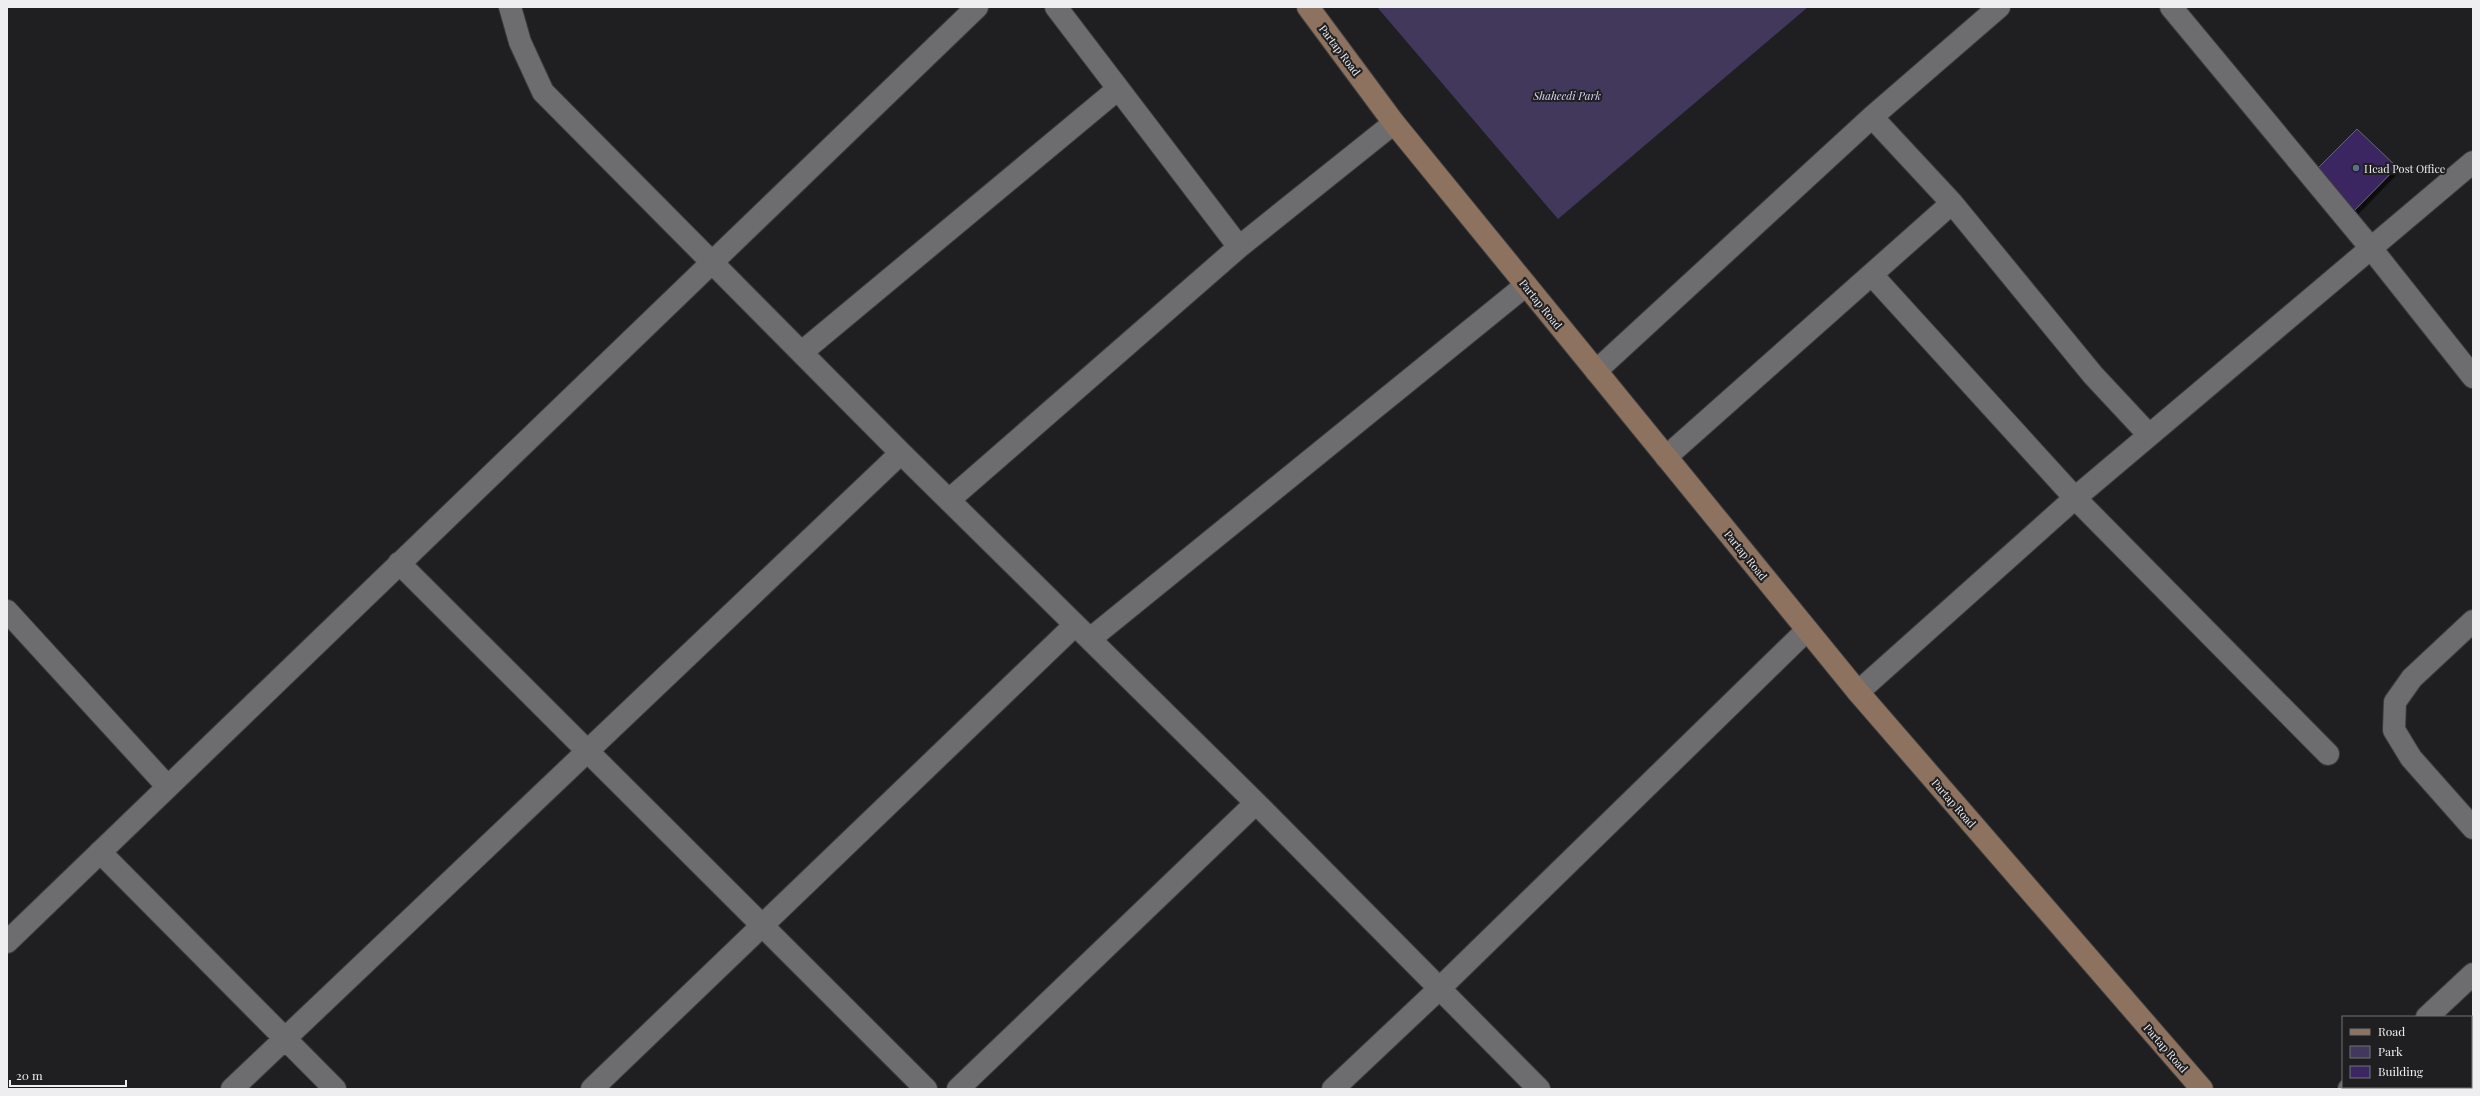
<svg xmlns="http://www.w3.org/2000/svg" width="2480" height="1096" viewBox="0 0 2480 1096" font-family="'Playfair Display',serif">
	<style>
		.green { fill: #41385b }
		.building { fill: #3b2762; stroke: #666569; filter: url(#shadow) }
		.lines { fill: none; stroke-linecap: round; stroke-linejoin: round }
		.street-casing { stroke: #3b3b3d; stroke-width: 24 }
		.secondary-casing { stroke: #3b3b3d; stroke-width: 24 }
		.street { stroke: #6d6c6f; stroke-width: 22 }
		.secondary { stroke: #8c725f; stroke-width: 22 }
		.service-dot { fill: #5c6f8a; stroke: #1f1f21; stroke-width: 1.5 }
		.labels { text-anchor: middle; dominant-baseline: central; stroke-width: 4; stroke-linejoin: round; paint-order: stroke }
		.street-label { font-size: 11px; fill: #eeeef0; stroke: #1f1f21 }
		.park-label { font-size: 11px; font-style: italic; fill: #dcd3f9; stroke: #1f1f21 }
		.poi-label { font-size: 11px; fill: #eeeef0; stroke: #1f1f21; text-anchor: start }
	</style>
	<defs>
		<filter id="shadow"><feDropShadow dx="3.5" dy="3.5" stdDeviation="0" flood-color="#0009"/></filter>
	</defs>
	<rect width="100%" height="100%" fill="#1f1f21"/>
	<!-- green -->
	<path class="green" d="M1377 7H1808L1558 219Z"/>
	<!-- building -->
	<path class="building" d="M2357 129 2397 167 2352 213 2312 174Z"/>
	<g class="lines">
		<!-- street casing -->
		<g class="street-casing">
			<path id="street" d="M510 7 520 42 543 92 901 453 1256 803 1539 1089
				M1056 7 1239 247
				M2171 7 2370 247 2473 377
				M1872 117 1952 203 2093 375 2149 435
				M1872 275 2075 498 2328 754
				M802 352 1118 89
				M1596 371 1872 117 1999 7
				M1666 457 1952 203
				M949 500 1239 247 1394 123
				M399 563 926 1089
				M7 611 168 787
				M2473 621 2412 678 2395 702 2394 730 2411 758 2473 828
				M1090 639 1526 285
				M1858 692 2075 498 2473 162
				M100 852 335 1089
				M7 942 977 7
				M2427 1017 2473 974
				M232 1089 901 453
				M592 1089 1075 625
				M958 1089 1256 803
				M1333 1089 1439 989 1807 630
				M2349 1089 2351 1087"/>
		</g>
		<!-- secondary casing -->
		<g class="secondary-casing">
			<path id="secondary" d="M1308 7 1394 123 1858 692 2202 1089"/>
		</g>
		<!-- street -->
		<use href="#street" class="street"/>
		<!-- secondary -->
		<use href="#secondary" class="secondary"/>
	</g>
	<!-- markers -->
	<circle class="service-dot" cx="2356" cy="168" r="4"/>
	<g class="labels">
		<!-- street labels -->
		<g class="street-label">
			<text transform="translate(1340 50) rotate(53)">Partap Road</text>
			<text transform="translate(1541 304) rotate(51)">Partap Road</text>
			<text transform="translate(1746 555) rotate(51)">Partap Road</text>
			<text transform="translate(1954 803) rotate(49)">Partap Road</text>
			<text transform="translate(2166 1048) rotate(49)">Partap Road</text>
		</g>
		<!-- park labels -->
		<g class="park-label">
			<text x="1567" y="95">Shaheedi Park</text>
		</g>
		<!-- poi labels -->
		<g class="poi-label">
			<text x="2364" y="168">Head Post Office</text>
		</g>
	</g>
	<!-- border -->
	<rect width="2480" height="1096" fill="none" stroke="#eeeef0" stroke-width="16"/>
	<!-- legend -->
	<rect x="2342" y="1016" width="130" height="72" fill="#1f1f21" stroke="#727274"/>
	<rect x="2350" y="1029" width="20" height="6" fill="#8c725f" stroke="#727274"/>
	<text x="2378" y="1036" font-size="12" fill="#eeeef0">Road</text>
	<rect x="2350" y="1046" width="20" height="12" fill="#41385b" stroke="#727274"/>
	<text x="2378" y="1056" font-size="12" fill="#eeeef0">Park</text>
	<rect x="2350" y="1066" width="20" height="12" fill="#3b2762" stroke="#727274"/>
	<text x="2378" y="1076" font-size="12" fill="#eeeef0">Building</text>
	<!-- scale -->
	<path d="M10 1080v6h116v-6" fill="none" stroke="#eeeef0" stroke-width="2"/>
	<text x="16" y="1080" font-size="12" fill="#eeeef0" stroke="#1f1f21" stroke-width="3" paint-order="stroke">20 m</text>
</svg>
